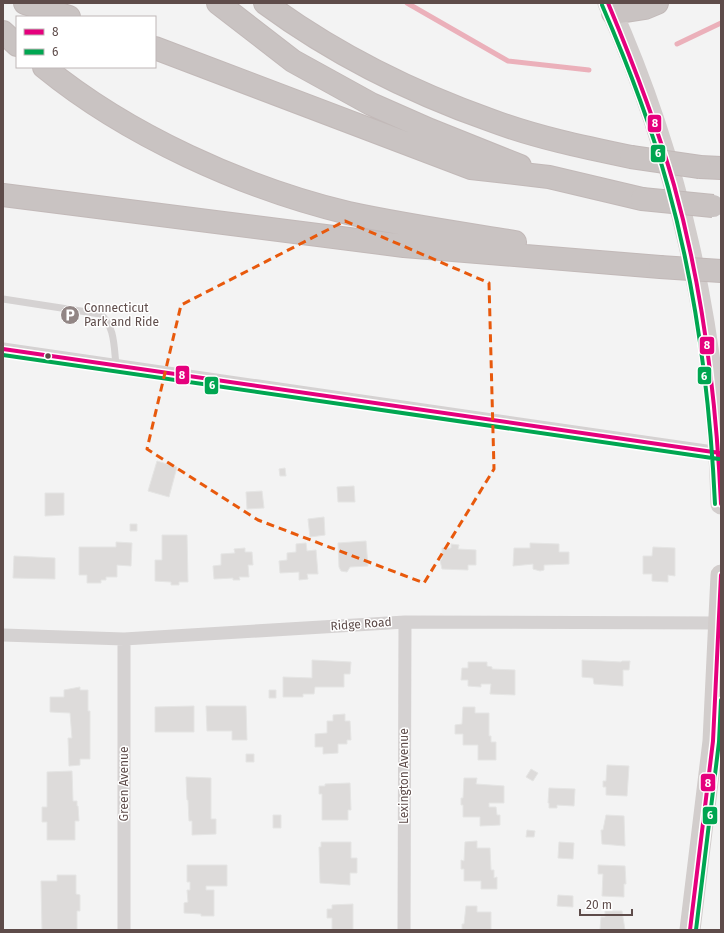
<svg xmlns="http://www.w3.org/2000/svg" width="724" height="933" viewBox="0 0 724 933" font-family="'Fira Sans',sans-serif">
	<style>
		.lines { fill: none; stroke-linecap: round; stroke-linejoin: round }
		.stream { stroke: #ebb0ba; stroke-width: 5 }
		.building { fill: #dddbda; stroke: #e5e5e4 }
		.highway-casing { stroke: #c2b9b8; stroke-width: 24 }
		.lane { stroke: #d5d2d2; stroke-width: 7 }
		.street { stroke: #d5d2d2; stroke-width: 13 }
		.primary { stroke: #d2cdcc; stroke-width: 21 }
		.highway { stroke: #c9c3c2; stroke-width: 22 }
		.highway-bridge-casing { stroke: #c2b9b8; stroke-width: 24; stroke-linecap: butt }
		.highway-bridge { stroke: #c9c3c2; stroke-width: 22 }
		.bus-1-casing { stroke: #fff; stroke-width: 7 }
		.bus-2-casing { stroke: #fff; stroke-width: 7 }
		.bus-1 { stroke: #e5007d; stroke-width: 4 }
		.bus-2 { stroke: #00a651; stroke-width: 4 }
		.marked { fill: none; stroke: #e8590c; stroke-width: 3; stroke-dasharray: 8 5; stroke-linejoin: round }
		.bus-dot { fill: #5e4c4a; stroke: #fff; stroke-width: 1.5 }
		.labels { text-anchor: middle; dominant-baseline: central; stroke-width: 3; stroke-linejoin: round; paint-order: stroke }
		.poi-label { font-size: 12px; fill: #5e4c4a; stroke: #fff; text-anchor: start }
		.street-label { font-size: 12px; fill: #5e4c4a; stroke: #fff }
		.line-badge { stroke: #fff; stroke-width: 1.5 }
		.badge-label { font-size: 11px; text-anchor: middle; font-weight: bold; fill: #fff }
	</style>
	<rect width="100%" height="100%" fill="#f3f3f3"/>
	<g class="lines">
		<!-- stream -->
		<path class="stream" d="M407 3 508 61 589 70
			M677 44 721 23"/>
	</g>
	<!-- building -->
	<path class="building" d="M157 461 177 467 169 497 148 491Z
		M285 468 286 476H280L279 469Z
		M354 486 355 502H338L337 487Z
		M262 491 264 508 247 509 246 492Z
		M45 493H64V515L45 516Z
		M324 517 325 535 310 537 308 519Z
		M130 524H137V531H130Z
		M162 535H187L188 582H179V585H171V582L155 581V560H162Z
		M366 541 368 566 350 567 347 572 341 571 339 567 338 543Z
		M116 542 132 543 131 566 117 565V577H106V580H101V583H87V575H79V547H116Z
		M306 543 307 551 316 550 318 574H307L308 579 299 580V572L280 573 279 561 287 560V553L296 552V544Z
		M530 543 559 544V552H569V564L544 565V570L540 571 533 569V564L513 566 514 548H530Z
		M451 544 459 545 458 549 476 550V565H468V570L442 569 440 560 442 559V548H451Z
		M653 547 675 548V576L668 575V582L652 581V574H643V556H652Z
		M245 548V552H252L253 565H248L249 577H239L240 580H233V578L214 579 213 566 221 565V554L235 553 234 549Z
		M14 556 55 558V579L13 578Z
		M312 660 351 662 350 674H344V687H315L314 694H303V697H283V677L312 678Z
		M582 660 621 662 622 661H630L629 670H623V686L594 684 593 678 582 677Z
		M468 662H487V666L492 667V669L515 670V695L490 694 491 684H481V687L468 686V680H461L462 668H468Z
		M80 687V690H88V711H90V759H80V765L69 766 68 738H72L70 713 50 712V697H64V690Z
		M269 690H276V698H269Z
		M194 706V732H155V707Z
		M206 706H246L247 740H232V731H207Z
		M463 707H475V713H489V736H491V742H496V760H478V745H463V734H455V725L462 724Z
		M345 714V721H350L351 740H347V744H338V753L323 754V747H315V734L327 733V721H333V715Z
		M246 754H254V762H246Z
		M607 765 629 766 627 796 606 795V787H603V781H606Z
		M531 769 538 773 533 781 526 777Z
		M72 771 73 801H77V806H78L79 821H75V840H47V822H42V807H47V772Z
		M186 777 211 778V819H216V834L192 835V821H189L188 800H187Z
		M464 778H477L476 784 504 786V803H489V807H496L497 815H500V825L480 826V817H463V805H461V798H463Z
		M350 783 351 810H348V820H322V794H319V786H325V784Z
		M549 788 575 789 574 806 557 805V808H549V803H548Z
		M273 815H281V828H273Z
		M606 815 624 816 625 846 602 844 601 830H603Z
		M527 830 535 831 534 837H526Z
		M477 841V848H490L491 870H494V878L497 877V889H481V881H464V869H461V860L464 861 465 842Z
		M321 842H351V858H357V873H350V885L320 883 319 847H321Z
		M559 842 574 843 573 859 558 858Z
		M187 865H227V886H206V890H214V916H201V914L184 913V903L188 902 187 890H190V882H187Z
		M598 865 625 866 626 884H624V897L602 896 603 874H598Z
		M57 875H76V894L80 895V911H77V930H42L41 881H57Z
		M558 895 573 896V907L557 906Z
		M353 904V930H332V918H327V909H332V905Z
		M466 906H477V912H491V930H462V924H464Z
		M605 911H622L625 930H600L601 917H605Z"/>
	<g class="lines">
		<!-- highway casing -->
		<g class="highway-casing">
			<path id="highway" d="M25 3 69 17
				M218 3 293 61 371 104 430 130 520 166
				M265 3C333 53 411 92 490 120 535 137 583 147 631 157
				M613 13 645 8 657 3
				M3 32 17 45
				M155 48 471 168 549 177 642 199
				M44 67C127 135 244 188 348 213 403 225 459 233 515 242
				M700 167 721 168
				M3 195 404 246 660 267
				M720 453H721"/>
		</g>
		<!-- lane -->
		<path class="lane" d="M3 299 100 314C115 325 114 348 116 365"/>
		<!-- street -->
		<path class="street" d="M3 349 720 453
			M3 635 124 639 405 622 721 623
			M124 639V930
			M404 930 405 622"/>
		<!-- primary -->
		<path class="primary" d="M608 3C679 160 717 332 721 504
			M690 930 713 741 721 575"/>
		<!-- highway -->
		<use href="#highway" class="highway"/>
		<!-- highway-bridge casing -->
		<g class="highway-bridge-casing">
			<path id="highway-bridge" d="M631 157 700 167
				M642 199 713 206
				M660 267 721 271"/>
		</g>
		<!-- highway-bridge -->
		<use href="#highway-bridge" class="highway-bridge"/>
		<!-- bus-1 casing -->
		<g class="bus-1-casing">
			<path id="bus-1" d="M608 3C633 63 656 122 674 185 703 289 716 396 721 504
				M3 349 720 453
				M690 930 713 741 721 575"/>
		</g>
		<!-- bus-2 casing -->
		<g class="bus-2-casing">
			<path id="bus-2" d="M602 5C628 65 651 125 668 187 697 292 710 397 715 504
				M3 355 719 459
				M696 930 719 742 721 700"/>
		</g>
		<!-- bus-1 -->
		<use href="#bus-1" class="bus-1"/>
		<!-- bus-2 -->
		<use href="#bus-2" class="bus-2"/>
	</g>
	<!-- marked area -->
	<path class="marked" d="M345 221 489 283 494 469 424 583 258 520 147 449 181 305Z"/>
	<!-- icons -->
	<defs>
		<g id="parking-disc" transform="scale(1)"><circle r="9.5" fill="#928685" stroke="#fff"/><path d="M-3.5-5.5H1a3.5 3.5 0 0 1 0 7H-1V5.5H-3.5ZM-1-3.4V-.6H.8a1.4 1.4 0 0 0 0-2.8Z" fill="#fff"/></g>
	</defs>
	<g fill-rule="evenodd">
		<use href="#parking-disc" x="70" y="315"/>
	</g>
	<!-- markers -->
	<circle class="bus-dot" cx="48" cy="356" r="3.5"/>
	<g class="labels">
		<!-- poi labels -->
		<g class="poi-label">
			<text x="84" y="308">Connecticut<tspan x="84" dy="14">Park and Ride</tspan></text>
		</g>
		<!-- street labels -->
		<g class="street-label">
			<text transform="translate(361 624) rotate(-4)">Ridge Road</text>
			<text transform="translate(404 776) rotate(-90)">Lexington Avenue</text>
			<text transform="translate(124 784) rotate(-90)">Green Avenue</text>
		</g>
	</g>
	<g class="line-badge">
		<rect x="647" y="114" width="15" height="19" rx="4" fill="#e5007d"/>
		<rect x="650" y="144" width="16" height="19" rx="4" fill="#00a651"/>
		<rect x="699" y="336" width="16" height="19" rx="4" fill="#e5007d"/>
		<rect x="175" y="365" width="15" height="20" rx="4" fill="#e5007d"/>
		<rect x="697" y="366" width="15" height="19" rx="4" fill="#00a651"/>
		<rect x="204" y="376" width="15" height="19" rx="4" fill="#00a651"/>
		<rect x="700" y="773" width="16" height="19" rx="4" fill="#e5007d"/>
		<rect x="702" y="806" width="16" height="19" rx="4" fill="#00a651"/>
	</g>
	<g class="badge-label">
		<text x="655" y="127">8</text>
		<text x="658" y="157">6</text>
		<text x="707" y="349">8</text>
		<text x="182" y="379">8</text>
		<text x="704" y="380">6</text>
		<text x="212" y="389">6</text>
		<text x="708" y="787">8</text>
		<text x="710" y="819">6</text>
	</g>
	<!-- border -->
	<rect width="724" height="933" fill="none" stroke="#5e4c4a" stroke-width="8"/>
	<!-- legend -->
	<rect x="16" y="16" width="140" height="52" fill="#ffffff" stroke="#bfb7b7"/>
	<rect x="24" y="29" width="20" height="6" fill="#e5007d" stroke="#bfb7b7"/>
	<text x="52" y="36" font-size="12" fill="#5e4c4a">8</text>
	<rect x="24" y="49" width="20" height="6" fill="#00a651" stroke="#bfb7b7"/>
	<text x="52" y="56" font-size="12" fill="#5e4c4a">6</text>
	<!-- scale -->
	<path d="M580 909v6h52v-6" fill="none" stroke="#5e4c4a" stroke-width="2"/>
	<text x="586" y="909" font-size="12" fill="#5e4c4a" stroke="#ffffff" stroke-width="3" paint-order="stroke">20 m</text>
</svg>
